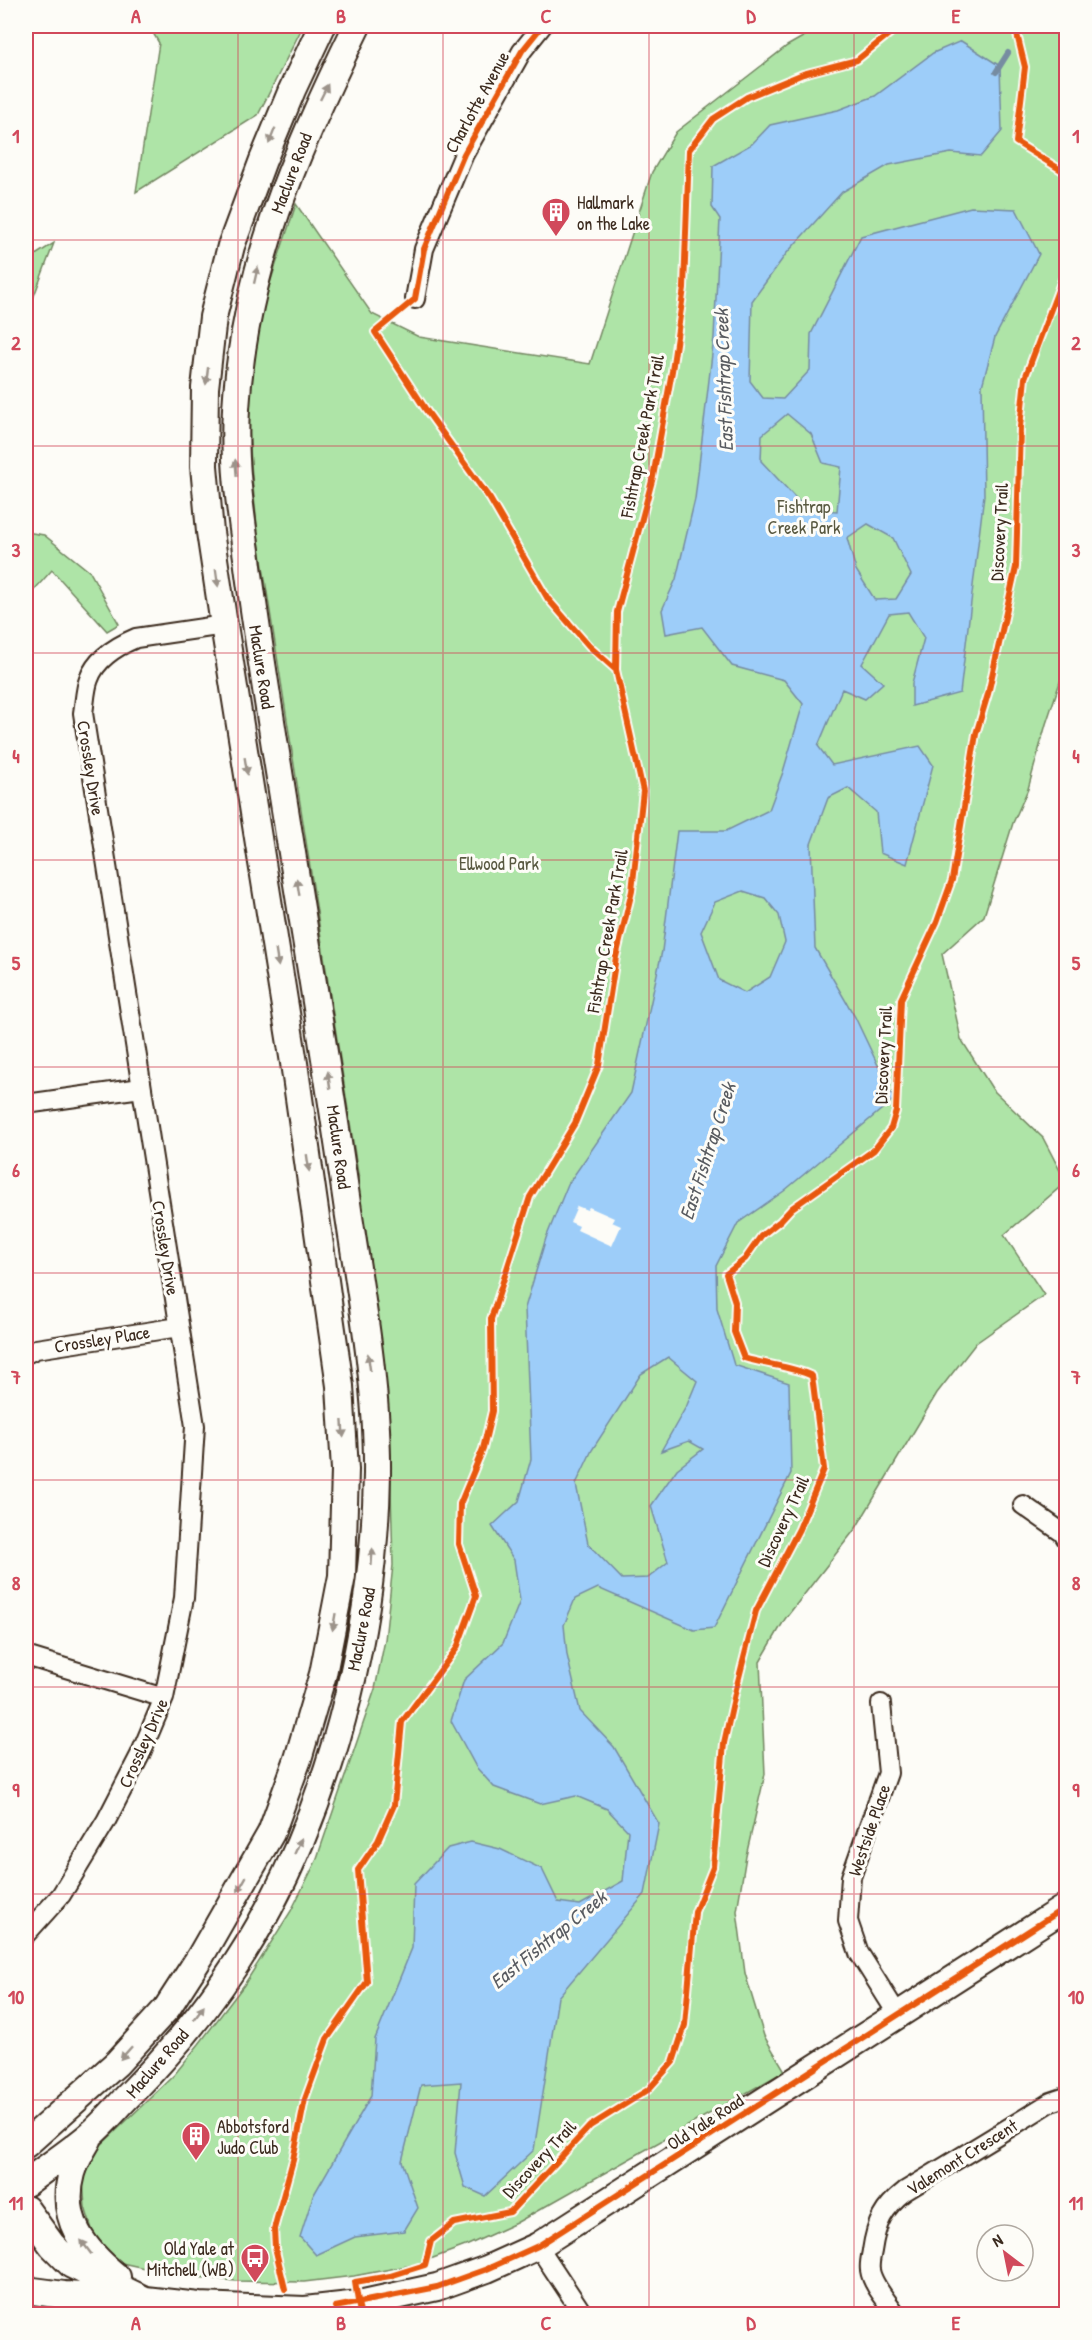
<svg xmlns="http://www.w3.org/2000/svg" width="1092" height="2340" viewBox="0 0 1092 2340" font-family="'Patrick Hand',sans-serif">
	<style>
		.green { fill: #aee4a7; stroke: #748762; stroke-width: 1.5 }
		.water { fill: #9dcdf9; stroke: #768ca1; stroke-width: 1.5; fill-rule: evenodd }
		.pier { fill: #fdfcf7 }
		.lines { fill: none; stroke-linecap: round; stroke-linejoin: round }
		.stream { stroke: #768ca1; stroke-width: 6 }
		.street-casing { stroke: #3b2a1e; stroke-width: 22 }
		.secondary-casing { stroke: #3b2a1e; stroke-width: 30 }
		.street { stroke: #fdfcf7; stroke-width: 18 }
		.secondary { stroke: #fdfcf7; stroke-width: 26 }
		.cycleway-casing { stroke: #fdfcf7; stroke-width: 10 }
		.cycleway { stroke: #e8590c; stroke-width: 6 }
		.oneway { fill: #9c938a }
		.grid { fill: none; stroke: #d1495b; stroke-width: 1.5; stroke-opacity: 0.55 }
		.labels { text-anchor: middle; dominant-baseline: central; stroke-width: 6; stroke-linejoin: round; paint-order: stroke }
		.street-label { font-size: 18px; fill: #3b2a1e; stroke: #fdfcf7 }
		.poi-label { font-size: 18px; fill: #3b2a1e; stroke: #fdfcf7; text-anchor: start }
		.park-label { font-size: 18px; fill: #585840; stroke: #fdfcf7 }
		.water-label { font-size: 20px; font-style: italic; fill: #585b60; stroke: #fdfcf7 }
		.neatline { fill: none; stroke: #d1495b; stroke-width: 2 }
		.grid-label { font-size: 20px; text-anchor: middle; font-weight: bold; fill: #d1495b }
	</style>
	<rect width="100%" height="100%" fill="#fdfcf7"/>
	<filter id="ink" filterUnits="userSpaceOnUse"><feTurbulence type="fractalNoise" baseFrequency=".0167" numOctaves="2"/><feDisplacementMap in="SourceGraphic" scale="12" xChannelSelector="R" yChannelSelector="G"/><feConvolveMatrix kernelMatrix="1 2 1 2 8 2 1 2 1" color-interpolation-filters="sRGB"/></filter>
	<g filter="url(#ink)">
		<!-- green -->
		<path class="green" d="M149 26H303L258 115 136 192 159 43Z
			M822 26H1066L1065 430 1066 664 1046 724 1028 789 1013 823 984 916 942 954 961 1039 993 1090 1043 1138 1066 1182 1004 1235 1044 1295 976 1343 937 1393 856 1528 785 1619 760 1662 765 1774 746 1856 737 1911 745 1973 750 1990 764 2036 785 2071 516 2223 468 2245 417 2264 354 2276 304 2282 236 2281 176 2275 122 2263 95 2239 85 2207 83 2181 99 2147 174 2075 199 2044 244 1985 291 1911 316 1861 375 1689 385 1640 393 1565 389 1416 366 1230 360 1223 359 1180 259 541C252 484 246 428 251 371 256 314 279 258 296 204L372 314 419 337 590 364 652 172 676 132 787 46Z
			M54 243 26 317V261Z
			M26 532 44 535 90 572 119 624 107 631 52 570 26 599Z"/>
		<!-- water -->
		<path class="water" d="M961 41 1000 66 1002 131 981 156 951 153 889 165 842 192 786 254 752 301 750 381 763 398 783 399 810 370 811 334 861 236 971 207 1016 209 1039 254 995 337 982 386 984 495 960 693 912 706V683L924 638 908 612 889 614 862 664 883 683 865 699 842 689 818 746 832 765 920 746 933 765 907 864 880 853 876 812 848 788 828 798 811 844 815 948 855 1017 894 1099 784 1191 738 1223 716 1266 717 1309 734 1365 789 1383 791 1473 714 1628 694 1630 598 1588 575 1599 564 1625 567 1655 580 1711 614 1747 659 1824 645 1894 558 1997 534 2150 485 2196 465 2187 455 2153 461 2082 421 2085 402 2161 418 2208 404 2231 355 2237 316 2255 300 2237 313 2196 371 2096 375 2039 412 1948 414 1884 448 1848 471 1842 500 1849 542 1869 558 1902 580 1905 623 1881 628 1831 607 1809 576 1796 540 1804 494 1787 476 1767 451 1721 464 1680 503 1643 520 1601 514 1560 492 1526 519 1501 531 1459 525 1308 546 1238 568 1184 631 1093 662 951 677 831H726L769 810 783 772 803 704 784 680 732 666 702 627 666 634 662 610 676 579 695 499 714 337 720 219 712 207 713 166 752 144 770 125 838 110 875 96 933 53ZM787 414 811 434 823 463 841 467 837 511 806 509 761 461 762 435ZM868 524 893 538 911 575 896 599 875 600 856 570 847 538ZM743 891 765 898 779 915 785 942 770 977 745 993 719 980 701 932 715 902ZM668 1357 697 1381 687 1405 661 1451 689 1441 703 1449 677 1469 651 1506 668 1562 648 1578 622 1579 588 1544 576 1484 592 1450 641 1374Z"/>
		<!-- pier -->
		<path class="pier" d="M577 1206 587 1210 589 1207 614 1218 612 1222 621 1226 612 1246 577 1230 579 1226 570 1222Z"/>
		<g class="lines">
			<!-- stream -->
			<path class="stream" d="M996 72 1008 53"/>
			<!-- street casing -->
			<g class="street-casing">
				<path id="street" d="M415 299 424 249 464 154 522 51 542 26
					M26 1104 141 1088
					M26 1354 36 1349 179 1327
					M1023 1505 1063 1533 1066 1538
					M26 1656 164 1698
					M881 1704 888 1773 851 1877 848 1921 859 1953 898 2015
					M26 1934 61 1895 106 1821 140 1755 164 1698 184 1598 195 1426 83 713C85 702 85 689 89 679 96 659 117 646 136 638L224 625
					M538 2246 583 2314
					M896 2314C888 2302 872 2285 870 2270 869 2264 871 2256 872 2251 876 2223 883 2208 905 2191L1030 2115 1051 2102 1066 2097"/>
			</g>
			<!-- secondary casing -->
			<g class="secondary-casing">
				<path id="secondary" d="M88 2140C82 2150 75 2162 72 2173 59 2219 84 2250 117 2277
					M26 2144 117 2063 167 2008 200 1957 271 1833 298 1759 323 1674 342 1576 345 1470 340 1386 294 1063 224 625 210 532 204 466 205 388 213 317 231 246 263 160 292 90 322 26
					M26 2183C47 2167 70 2152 90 2135 105 2122 117 2107 131 2093 184 2039 233 1976 269 1908 337 1780 375 1619 377 1474 378 1388 361 1295 348 1210 326 1057 300 905 276 753 266 688 255 623 247 558 240 509 233 459 236 409 244 268 296 150 357 26
					M26 2209 52 2245 72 2265 145 2300 199 2306 305 2310 359 2304 437 2287 487 2269 538 2246 1066 1907
					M26 2290 64 2295 133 2299"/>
			</g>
			<!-- street -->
			<use href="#street" class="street"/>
			<!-- secondary -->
			<use href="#secondary" class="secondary"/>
			<!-- cycleway casing -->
			<g class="cycleway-casing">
				<path id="cycleway" d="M542 26 522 51 464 154 424 249 415 299 375 332 426 410 490 499 548 599 589 646 616 670
					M1015 26 1025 67 1016 142 1066 173
					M285 2289 275 2247 274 2229 293 2160 305 2099 327 2039 367 1982 358 1870 378 1841 394 1805 402 1722 457 1648 476 1596 459 1544 460 1504 483 1449 492 1411 491 1319 530 1197 575 1123 599 1065 616 957 632 891 643 791 616 670 617 612 653 477 672 371 684 288 689 150 713 119 747 97 803 74 857 60 899 26
					M335 2307 437 2287 487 2269 538 2246 1066 1907
					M360 2314 355 2282 390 2276 425 2265 431 2241 454 2223 510 2212 590 2126 648 2090 673 2062 685 2025 695 1912 713 1867 724 1743 736 1689 756 1611 799 1529 824 1469 812 1376C792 1366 766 1365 744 1358L734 1332 735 1302 726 1274 745 1259 761 1236 780 1221 792 1208 874 1150 891 1128 896 1111 901 999 937 922 952 880 976 734 988 694 1016 567 1020 427 1025 378 1066 269"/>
			</g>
			<!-- cycleway -->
			<use href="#cycleway" class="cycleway"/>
		</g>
		<!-- one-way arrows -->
		<defs><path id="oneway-solid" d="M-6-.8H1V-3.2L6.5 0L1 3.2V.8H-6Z" transform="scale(1.5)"/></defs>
		<g class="oneway">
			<use href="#oneway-solid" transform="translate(324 92) rotate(-64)"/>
			<use href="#oneway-solid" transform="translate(272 136) rotate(112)"/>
			<use href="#oneway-solid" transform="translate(256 275) rotate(-77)"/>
			<use href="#oneway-solid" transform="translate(207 376) rotate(97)"/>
			<use href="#oneway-solid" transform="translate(236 468) rotate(-95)"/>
			<use href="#oneway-solid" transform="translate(217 578) rotate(82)"/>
			<use href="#oneway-solid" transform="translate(246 766) rotate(81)"/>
			<use href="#oneway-solid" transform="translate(298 887) rotate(-99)"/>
			<use href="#oneway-solid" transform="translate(277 958) rotate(81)"/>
			<use href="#oneway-solid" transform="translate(329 1080) rotate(-98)"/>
			<use href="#oneway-solid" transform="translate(308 1163) rotate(82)"/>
			<use href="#oneway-solid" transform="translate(369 1362) rotate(-98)"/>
			<use href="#oneway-solid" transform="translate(343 1429) rotate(86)"/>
			<use href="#oneway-solid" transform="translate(372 1557) rotate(-86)"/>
			<use href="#oneway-solid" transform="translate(334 1622) rotate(100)"/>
			<use href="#oneway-solid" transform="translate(298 1846) rotate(-66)"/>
			<use href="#oneway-solid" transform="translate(242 1884) rotate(120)"/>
			<use href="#oneway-solid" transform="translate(199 2013) rotate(-54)"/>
			<use href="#oneway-solid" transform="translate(126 2053) rotate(132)"/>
			<use href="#oneway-solid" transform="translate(86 2247) rotate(-127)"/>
		</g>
	</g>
	<!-- grid -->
	<path class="grid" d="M238 26V2314M443 26V2314M649 26V2314M854 26V2314M26 240H1066M26 446H1066M26 653H1066M26 860H1066M26 1067H1066M26 1273H1066M26 1480H1066M26 1687H1066M26 1894H1066M26 2100H1066"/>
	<!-- icons -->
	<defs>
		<g id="building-pin" transform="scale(1.5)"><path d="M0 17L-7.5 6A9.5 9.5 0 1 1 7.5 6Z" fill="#d1495b" stroke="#fdfcf7"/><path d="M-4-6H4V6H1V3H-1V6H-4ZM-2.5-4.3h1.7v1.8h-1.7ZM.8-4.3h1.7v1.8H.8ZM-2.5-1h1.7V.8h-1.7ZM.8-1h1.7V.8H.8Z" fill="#fff"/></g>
		<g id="bus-pin" transform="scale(1.5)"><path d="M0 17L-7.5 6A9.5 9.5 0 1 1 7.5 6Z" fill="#d1495b" stroke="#fdfcf7"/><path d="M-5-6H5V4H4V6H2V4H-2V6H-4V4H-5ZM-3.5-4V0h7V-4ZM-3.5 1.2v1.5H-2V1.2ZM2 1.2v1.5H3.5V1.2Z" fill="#fff"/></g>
	</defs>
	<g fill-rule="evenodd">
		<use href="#building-pin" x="556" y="212"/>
		<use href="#building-pin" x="196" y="2136"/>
		<use href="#bus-pin" x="255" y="2258"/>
	</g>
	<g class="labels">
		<!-- street labels -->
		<g class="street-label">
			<text transform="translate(477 102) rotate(-61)">Charlotte Avenue</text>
			<text transform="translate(291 173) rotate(-69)">Maclure Road</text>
			<text transform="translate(642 436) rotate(-79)">Fishtrap Creek Park Trail</text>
			<text transform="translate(999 532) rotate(-87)">Discovery Trail</text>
			<text transform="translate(262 667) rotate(81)">Maclure Road</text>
			<text transform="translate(91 768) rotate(81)">Crossley Drive</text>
			<text transform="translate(607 931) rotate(-80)">Fishtrap Creek Park Trail</text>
			<text transform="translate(883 1055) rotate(-87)">Discovery Trail</text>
			<text transform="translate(339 1147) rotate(82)">Maclure Road</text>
			<text transform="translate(166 1248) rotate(81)">Crossley Drive</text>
			<text transform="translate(102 1339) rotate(-9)">Crossley Place</text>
			<text transform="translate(783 1521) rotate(-65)">Discovery Trail</text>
			<text transform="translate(361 1629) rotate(-79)">Maclure Road</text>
			<text transform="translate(143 1743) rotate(-66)">Crossley Drive</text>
			<text transform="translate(869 1830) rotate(-71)">Westside Place</text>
			<text transform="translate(157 2063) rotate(-49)">Maclure Road</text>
			<text transform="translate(705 2122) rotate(-33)">Old Yale Road</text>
			<text transform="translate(962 2157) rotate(-32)">Valemont Crescent</text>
			<text transform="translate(539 2159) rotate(-47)">Discovery Trail</text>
		</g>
		<!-- poi labels -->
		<g class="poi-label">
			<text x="577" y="202">Hallmark<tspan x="577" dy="21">on the Lake</tspan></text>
			<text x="217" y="2126">Abbotsford<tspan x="217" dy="21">Judo Club</tspan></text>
			<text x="234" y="2248" text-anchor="end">Old Yale at<tspan x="234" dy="21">Mitchell (WB)</tspan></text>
		</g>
		<!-- park labels -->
		<g class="park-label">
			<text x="804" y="506">Fishtrap<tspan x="804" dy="21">Creek Park</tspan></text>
			<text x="499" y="863">Ellwood Park</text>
		</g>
		<!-- water labels -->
		<g class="water-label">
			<text transform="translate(723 380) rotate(-92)">East Fishtrap Creek</text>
			<text transform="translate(707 1151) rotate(-72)">East Fishtrap Creek</text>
			<text transform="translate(548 1939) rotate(-39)">East Fishtrap Creek</text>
		</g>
	</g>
	<!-- margin -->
	<rect width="1092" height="2340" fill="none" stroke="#fdfcf7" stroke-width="66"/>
	<!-- north arrow -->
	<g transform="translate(1005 2253) rotate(328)"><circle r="28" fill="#fdfcf7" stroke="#afa8a0" stroke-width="1.5"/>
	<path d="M0-4.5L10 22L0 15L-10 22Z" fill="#d1495b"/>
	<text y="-9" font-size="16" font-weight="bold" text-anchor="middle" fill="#3b2a1e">N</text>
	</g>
	<rect x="33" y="33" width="1026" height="2274" class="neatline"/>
	<g class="grid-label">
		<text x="136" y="23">A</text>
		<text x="341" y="23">B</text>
		<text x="546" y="23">C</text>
		<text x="751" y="23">D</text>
		<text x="956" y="23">E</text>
		<text x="16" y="143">1</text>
		<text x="1076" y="143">1</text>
		<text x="16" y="350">2</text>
		<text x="1076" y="350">2</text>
		<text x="16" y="557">3</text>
		<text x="1076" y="557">3</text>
		<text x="16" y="763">4</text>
		<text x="1076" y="763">4</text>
		<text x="16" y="970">5</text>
		<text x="1076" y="970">5</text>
		<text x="16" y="1177">6</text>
		<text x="1076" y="1177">6</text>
		<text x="16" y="1384">7</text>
		<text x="1076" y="1384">7</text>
		<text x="16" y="1590">8</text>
		<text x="1076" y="1590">8</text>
		<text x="16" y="1797">9</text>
		<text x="1076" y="1797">9</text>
		<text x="16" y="2004">10</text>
		<text x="1076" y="2004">10</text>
		<text x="16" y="2210">11</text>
		<text x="1076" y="2210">11</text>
		<text x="136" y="2330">A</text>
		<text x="341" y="2330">B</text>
		<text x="546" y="2330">C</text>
		<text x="751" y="2330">D</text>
		<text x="956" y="2330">E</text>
	</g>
</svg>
